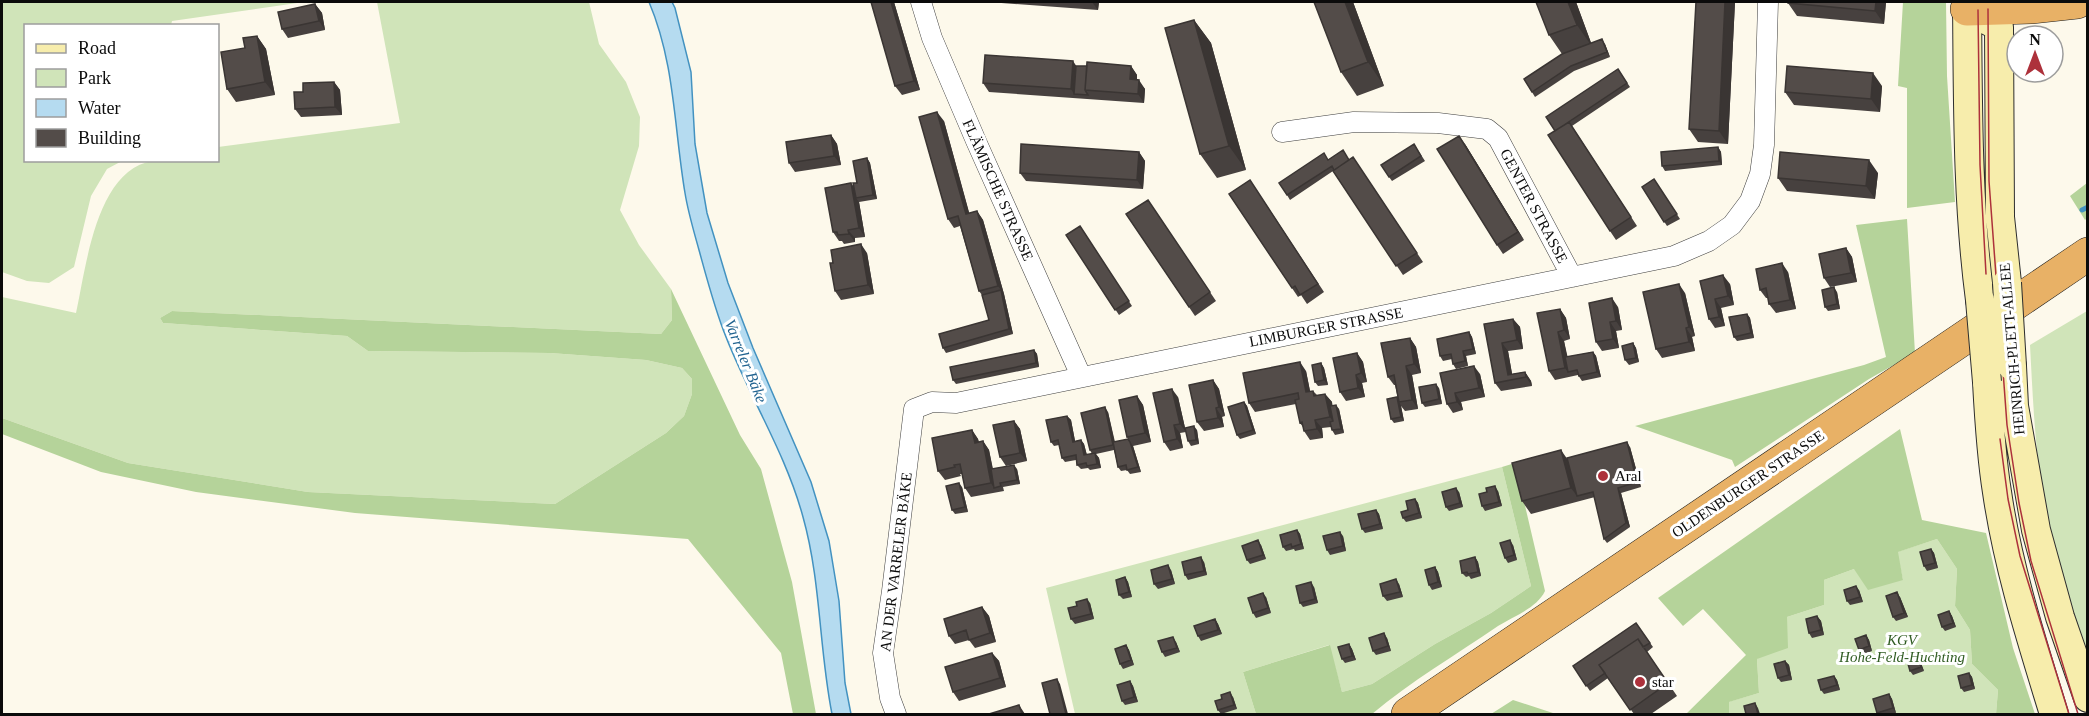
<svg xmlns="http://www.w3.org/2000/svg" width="2089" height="716" viewBox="0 0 2089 716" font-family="Georgia,serif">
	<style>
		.green { fill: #d0e4b9 }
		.forest { fill: #b5d39a }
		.water { fill: #b5dbf0; stroke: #4392c0; stroke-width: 1.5 }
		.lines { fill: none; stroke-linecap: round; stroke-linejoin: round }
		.stream { stroke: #4392c0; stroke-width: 5 }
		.minor-casing { stroke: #3e3e3e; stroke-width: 21 }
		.secondary-casing { stroke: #2d2d2d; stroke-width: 30 }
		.trunk-casing { stroke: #1c1c1c; stroke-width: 34 }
		.minor { stroke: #fff; stroke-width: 20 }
		.secondary { stroke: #f7edac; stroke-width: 28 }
		.trunk { stroke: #e8b166; stroke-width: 33 }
		.tram { stroke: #ad313b; stroke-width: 1.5 }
		.secondary-bridge-casing { stroke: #2d2d2d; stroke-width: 30; stroke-linecap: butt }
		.secondary-bridge { stroke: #f7edac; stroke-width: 28 }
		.wall { fill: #47413f }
		.shaded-wall { fill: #3a3533 }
		.building { fill: #534c49; stroke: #3a3533; stroke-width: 1.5 }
		.poi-dot { fill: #ad313b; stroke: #fff; stroke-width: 2 }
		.labels { text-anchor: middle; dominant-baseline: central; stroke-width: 6; stroke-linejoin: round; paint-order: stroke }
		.street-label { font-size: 15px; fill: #0b0b0b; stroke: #fff }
		.poi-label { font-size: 15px; fill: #0b0b0b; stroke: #fff; text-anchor: start }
		.park-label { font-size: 15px; font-style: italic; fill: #305c22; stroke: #fff }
		.water-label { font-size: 16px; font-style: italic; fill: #216390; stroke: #fff }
	</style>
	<rect width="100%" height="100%" fill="#fdf9eb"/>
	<!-- green -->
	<path class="green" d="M2 2H304L172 21 171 25 26 26V160L122 161 107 169 91 196 74 267 49 283 27 281 2 272Z
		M377 2H589L599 44 626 82 640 117 639 146 620 210 639 245 671 289 672 320 661 334 172 311 160 318 163 323 347 336 368 351 550 353 646 360 682 368 692 379V394L684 416 666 433 555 504 308 492 128 463 2 418V297L76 313C86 268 96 169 153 161 173 157 197 161 218 160V147L400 123Z
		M2087 311V658C2072 609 2056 561 2046 511 2035 457 2033 400 2030 345Z
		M1502 467 1531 586 1491 613 1435 644 1372 684 1342 692 1329 645 1243 672 1256 714H1075L1046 588Z
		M1937 539 1957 569 1955 606 1970 630 1972 664 1998 690 1996 714H1729L1728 702 1759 693 1757 659 1787 617 1824 605V580L1854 569 1903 580 1897 552Z"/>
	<!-- forest -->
	<path class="forest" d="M1903 2H1946L1947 76 1955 202 1907 208V88L1898 86Z
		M2087 183V218L2085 220 2070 196Z
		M1907 219 1915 353 1869 379 1735 467 1732 460 1635 426 1864 365 1886 357 1856 225Z
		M671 289 740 435 761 469 792 582 816 714H793L781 653 688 539 355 513 196 492 101 472 2 434V418L128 463 308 492 555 504 666 433 684 416 692 394V379L682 368 646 360 550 353 368 351 347 336 163 323 160 318 172 311 661 334 672 320Z
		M1900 429 1922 520 1986 533 2013 648 2035 714H1996L1998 690 1972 664 1970 630 1955 606 1957 569 1937 539 1898 552 1903 580 1868 590 1854 569 1824 580V605L1787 617 1788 648 1757 659 1759 693 1729 702V714H1686L1746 655 1703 609 1683 626 1658 598Z
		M1515 463 1545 591C1537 608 1514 616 1498 626 1456 655 1411 681 1372 714H1256L1243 672 1330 645 1342 692 1372 684 1435 644 1491 613 1531 586 1502 467Z
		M1513 700 1556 714H1557H1491Z"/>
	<!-- water -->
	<path class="water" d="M649 2H672L675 8 691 72 695 144 707 213 728 283 753 348 811 482 829 541 839 601 845 683 851 714H832C819 649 821 581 803 517 786 454 750 398 726 337 715 310 707 279 699 250 694 232 688 212 685 193 674 128 675 63 649 2Z"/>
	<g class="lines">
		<!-- stream -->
		<path class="stream" d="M2082 210 2088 207"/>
		<!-- minor casing -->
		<g class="minor-casing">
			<path id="minor" d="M921 2 932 38 976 141 1081 376
				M1282 132 1354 122 1438 123 1487 129 1498 138 1572 277
				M896 714 890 698 883 653 892 591 914 409 932 402 956 403 1674 256 1709 241 1732 225 1750 201 1760 174 1764 145 1768 2"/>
		</g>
		<!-- secondary casing -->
		<g class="secondary-casing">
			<path id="secondary" d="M1967 2C1968 101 1967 201 1980 300
				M1967 9 1999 27 2000 217 2007 283
				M2012 366 2014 406 2036 530 2060 617 2088 698
				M1987 382C1989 419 1991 455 1997 492 2008 568 2032 642 2054 714"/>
		</g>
		<!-- trunk casing -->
		<g class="trunk-casing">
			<path id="trunk" d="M1967 9 2031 7 2077 2
				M1408 714 2088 254"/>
		</g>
		<!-- minor -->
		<use href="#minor" class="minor"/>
		<!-- secondary -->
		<use href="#secondary" class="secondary"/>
		<!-- trunk -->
		<use href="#trunk" class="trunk"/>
		<!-- tram -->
		<path class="tram" d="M1988 9 1989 181 2007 425 2019 503 2031 561 2078 714
			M1978 10 1980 165 1986 274
			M2000 439 2008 499 2020 556 2069 714"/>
		<!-- secondary-bridge casing -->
		<g class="secondary-bridge-casing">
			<path id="secondary-bridge" d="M2007 283 2012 366
				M1980 300 1987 382"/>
		</g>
		<!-- secondary-bridge -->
		<use href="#secondary-bridge" class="secondary-bridge"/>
	</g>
	<!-- wall -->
	<path class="wall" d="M871 2H894L920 90 902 95 895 86Z
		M988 2H1099L1098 10Z
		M1353 2 1384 86 1357 96 1341 72Z
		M1576 2 1591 43 1605 44 1610 57 1574 71 1535 97 1524 79 1562 54 1549 35Z
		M1696 2H1735L1728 144 1698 142 1689 129Z
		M1788 2H1886L1884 24 1797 16 1788 3Z
		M315 4 322 13 325 30 288 38 282 29Z
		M1194 20 1211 43 1246 170 1217 178 1200 154Z
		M257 36 266 49 275 95 236 102 227 89Z
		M1076 66H1131L1137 75V80L1145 89 1144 103 989 92 983 83Z
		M1618 69 1630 87 1572 126 1637 226 1616 240 1610 231 1555 131Z
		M334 82 340 90 342 115 301 117 295 109Z
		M1882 86 1880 112 1794 105 1785 92Z
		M944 121 969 213 977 211 983 220 1004 294 1013 334 946 353 943 348 989 320 982 295 979 291 960 226 954 228 948 219Z
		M831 135 837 144 841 165 795 172 789 163Z
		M1414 144 1425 161 1392 181 1389 177Z
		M1465 144 1524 240 1503 254 1497 245Z
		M1718 147 1721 152 1722 165 1665 171 1662 166Z
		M1139 152 1145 161 1143 189 1026 181 1020 173Z
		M1353 157 1423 262 1403 275 1333 171 1290 200 1287 195 1328 160H1349Z
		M867 158 870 163 877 199 859 202 865 237 855 238V242L844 244 842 241H839L833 232 851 183 854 188Z
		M1878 173 1875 199 1787 191 1778 178Z
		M1654 179 1680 219 1667 226 1642 187Z
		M1250 180 1324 292 1307 304 1301 295 1298 297 1229 194Z
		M1148 200 1216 301 1195 316 1126 214Z
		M1080 226 1132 306 1119 315 1066 235Z
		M1846 248 1852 257 1857 282 1830 287 1824 278Z
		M867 253 874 294 841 300 835 291Z
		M1788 272 1796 309 1776 313 1769 304 1768 298H1766L1760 290Z
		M1700 281 1730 284 1734 305 1721 308 1725 326 1715 328 1709 319Z
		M1837 292 1840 309 1828 311 1825 307Z
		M1685 293 1695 336 1692 337 1695 351 1662 358 1656 349Z
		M1618 307 1622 330 1616 331 1619 348 1602 351 1596 342Z
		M1560 309 1566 318 1570 339 1564 341 1567 357 1593 352 1596 356 1601 377 1582 381 1578 375 1555 380 1549 371Z
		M1747 314 1750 318 1754 338 1737 341 1734 337Z
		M1513 319 1520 327 1523 349 1508 351 1512 374 1525 372 1531 381 1532 386 1501 391 1495 383 1484 324Z
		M1469 332 1472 337 1476 354 1466 356 1468 366 1456 369 1453 364 1452 359 1443 361 1440 356Z
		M1410 338 1416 347 1421 373 1412 375 1418 409 1405 411 1401 406 1404 421 1394 423 1391 419 1398 399 1395 385H1394L1388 377Z
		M1633 343 1636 348 1639 362 1629 365 1625 360Z
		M1034 350 1037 354 1039 367 956 384 953 380Z
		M1357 353 1363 362 1367 382 1362 383 1365 397 1346 401 1340 392Z
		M1321 363 1324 368 1328 385 1318 386 1315 382Z
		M1306 371 1310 391H1313L1317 395 1325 394 1332 402V405L1339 409 1344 433 1335 435 1332 430 1331 427 1322 428 1323 438 1310 440 1304 431 1303 427 1300 423 1296 404 1255 412 1249 403Z
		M1440 373 1480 374 1485 397 1461 402 1463 410 1453 413 1447 404Z
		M1213 380 1219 389 1225 416 1222 417 1224 427 1204 431 1197 422Z
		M1439 388 1442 404 1425 407 1422 403Z
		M1137 396 1143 405 1151 442 1133 446 1141 472 1130 474 1127 470 1121 471 1118 467 1114 450 1096 454 1099 458 1101 468 1090 470 1088 468 1081 469 1077 465 1076 460 1065 462 1062 458 1059 445 1054 446 1051 442 1067 416 1071 420 1075 441 1081 440 1084 444 1087 455 1092 454 1090 450 1108 412 1115 442 1128 439 1127 437Z
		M1178 397 1185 428 1197 430 1199 444 1191 446 1188 441 1186 432 1180 433 1183 448 1170 451 1164 442Z
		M1244 402 1247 406 1256 434 1240 439 1237 435Z
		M1014 421 1020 429 1027 461 1006 466 1000 457Z
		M972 430 978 439 979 442 983 441 989 450 993 469H1017L1020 484 1003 487 1004 491 971 497 965 488 962 474H960L961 476 945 480 938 471Z
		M1630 447 1641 487 1621 493 1630 527 1607 543 1604 539 1595 497 1531 514 1522 501 1567 458Z
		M962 487 968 512 955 514 952 510Z
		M1498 491 1502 506 1485 511 1482 506Z
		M1459 492 1463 507 1449 511 1446 507Z
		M1415 499 1418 503 1422 518 1406 522 1403 518Z
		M1376 510 1379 514 1383 529 1365 533 1362 529Z
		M1297 530 1300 534 1304 549 1295 551 1294 549 1286 551 1283 547Z
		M1343 536 1346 551 1330 555 1327 550Z
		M1261 545 1266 559 1250 564 1247 560Z
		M1513 545 1517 560 1508 563 1505 558Z
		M1931 549 1934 553 1938 568 1927 571 1924 566Z
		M1475 557 1478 562 1481 576 1471 579 1469 576 1466 577 1462 573Z
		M1204 562 1207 575 1188 580 1185 575Z
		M1435 567 1438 572 1442 587 1432 590 1429 585Z
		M1171 570 1175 584 1158 589 1154 584Z
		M1125 577 1128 582 1132 597 1123 599 1119 595Z
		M1399 584 1403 597 1387 601 1383 596Z
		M1314 587 1318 603 1303 607 1300 603Z
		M1859 590 1863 602 1850 605 1847 601Z
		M1266 597 1271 613 1256 618 1253 613Z
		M1900 597 1908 617 1896 621 1893 617Z
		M1090 603 1094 619 1075 624 1071 619 1077 606Z
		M982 607 989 616 996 642 975 648 969 640 955 644 949 636Z
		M1949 611 1952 616 1956 627 1945 631 1942 627Z
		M1817 616 1821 621 1824 635 1812 638 1809 633Z
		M1215 619 1218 624 1222 634 1201 641 1198 636Z
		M1636 623 1653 647 1647 652 1677 696 1651 714H1634L1608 678 1590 691 1573 666Z
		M1866 635 1869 640 1872 651 1862 655 1859 650Z
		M1387 638 1391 651 1376 655 1373 651Z
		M1176 642 1180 652 1165 657 1162 652Z
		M1349 644 1352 649 1356 660 1345 663 1342 659Z
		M1126 645 1129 650 1134 665 1123 669 1120 664Z
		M992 653 999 661 1006 687 959 701 953 692Z
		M1916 653 1919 658 1924 671 1913 675 1910 671Z
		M1785 661 1789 665 1792 680 1781 682 1778 678Z
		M1969 673 1972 677 1975 689 1964 692 1961 688Z
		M1834 676 1837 680 1840 690 1824 694 1821 690Z
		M1130 681 1133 686 1138 702 1125 705 1122 701Z
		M1889 694 1892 699 1896 713 1890 714H1878L1877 713Z
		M1233 697 1237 709 1221 714 1218 710Z"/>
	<!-- shaded-wall -->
	<path class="shaded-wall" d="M891 2H894L920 90 914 81Z
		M1092 2H1099L1098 10Z
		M1345 2H1353L1384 86 1368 62Z
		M1568 2H1576L1593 48 1577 25Z
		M1725 2H1735L1728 144 1719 131Z
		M1876 2H1886L1884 24 1875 11Z
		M315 4 322 13 325 30 319 21Z
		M1194 20 1211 43 1246 170 1229 146Z
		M257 36 266 49 275 95 265 82Z
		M1602 39 1605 44 1610 57 1607 52Z
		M1073 61 1079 70 1074 94 1071 89Z
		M1131 66 1137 75 1136 88 1130 79Z
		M1873 73 1882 86 1880 112 1871 99Z
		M1139 80 1145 89 1144 103 1138 94Z
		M334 82 340 90 342 115 335 107Z
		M937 112 944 121 972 223 966 214Z
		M831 135 837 144 841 165 834 156Z
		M1459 136 1465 144 1524 240 1518 232Z
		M1718 147 1721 152 1722 165 1719 161Z
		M1139 152 1145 161 1143 189 1137 180Z
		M867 158 870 163 877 199 873 195Z
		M1869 160 1878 173 1875 199 1866 186Z
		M851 183 857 192 856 198 859 202 865 237 859 228Z
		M977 211 983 220 1004 294 1013 334 1009 329 1001 290 998 286Z
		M848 230 855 238V242L849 234Z
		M861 244 867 253 874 294 868 285Z
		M1846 248 1852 257 1857 282 1851 273Z
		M1782 263 1788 272 1796 309 1790 300Z
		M1723 275 1730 284 1734 305 1728 296Z
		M1679 284 1685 293 1695 336 1689 327Z
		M1834 287 1837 292 1840 309 1837 304Z
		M1612 298 1618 307 1622 330 1616 321Z
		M1715 299 1721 308 1725 326 1719 317Z
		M1560 309 1566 318 1570 339 1564 330Z
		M1747 314 1750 318 1754 338 1751 333Z
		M1513 319 1520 327 1523 349 1517 340Z
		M1610 322 1616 331 1619 348 1613 339Z
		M1686 328 1692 337 1695 351 1689 342Z
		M1469 332 1472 337 1476 354 1473 349Z
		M1558 332 1564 341 1571 372H1568L1565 368Z
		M1410 338 1416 347 1421 373 1414 364Z
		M1502 343 1508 351 1513 379 1508 375Z
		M1633 343 1636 348 1639 362 1636 358Z
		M1034 350 1037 354 1039 367 1036 363Z
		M1463 351 1466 356 1468 366 1465 361Z
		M1593 352 1596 356 1601 377 1597 372Z
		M1357 353 1363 362 1367 382 1361 373Z
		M1300 362 1306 371 1312 401 1306 392Z
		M1321 363 1324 368 1328 385 1324 380Z
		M1406 366 1412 375 1418 409 1412 400Z
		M1474 366 1480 374 1485 397 1479 388Z
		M1525 372 1531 381 1532 386 1526 377Z
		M1356 375 1362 383 1365 397 1358 388Z
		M1213 380 1219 389 1225 416 1219 407Z
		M1436 384 1439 388 1442 404 1439 399Z
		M1172 389 1178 397 1186 432 1180 424Z
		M1455 393 1461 402 1463 410 1457 402Z
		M1325 394 1332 402 1336 426 1330 417Z
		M1137 396 1143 405 1151 442 1145 433Z
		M1397 397 1401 406 1404 421 1401 417Z
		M1244 402 1247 406 1256 434 1253 430Z
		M1336 405 1339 409 1344 433 1341 429Z
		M1105 407 1108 412 1116 449 1113 445Z
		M1216 408 1222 417 1224 427 1218 418Z
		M1067 416 1071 420 1076 446 1073 442Z
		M1315 420 1322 428 1323 438 1317 429Z
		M1014 421 1020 429 1027 461 1020 453Z
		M1174 425 1180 433 1183 448 1177 439Z
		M1194 426 1197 430 1199 444 1196 440Z
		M972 430 978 439 981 452 975 443Z
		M1081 440 1084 444 1088 460 1084 455Z
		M983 441 989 450 996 487 994 488 991 483Z
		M1130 442 1133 446 1141 472 1138 467Z
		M1627 442 1630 447 1641 487 1637 482Z
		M1561 450 1570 463 1577 496 1571 488Z
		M1095 453 1099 458 1101 468 1097 464Z
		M1014 465 1017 469 1020 484 1017 480Z
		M959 483 962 487 968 512 965 507Z
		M1495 486 1498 491 1502 506 1499 502Z
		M1456 488 1459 492 1463 507 1460 503Z
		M1618 488 1621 493 1630 527 1626 523Z
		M1415 499 1418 503 1422 518 1419 513Z
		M1376 510 1379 514 1383 529 1380 524Z
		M1297 530 1300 534 1304 549 1301 544Z
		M1340 532 1343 536 1346 551 1343 546Z
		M1258 540 1261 545 1266 559 1263 555Z
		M1510 540 1513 545 1517 560 1514 555Z
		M1931 549 1934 553 1938 568 1935 563Z
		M1201 557 1204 562 1207 575 1204 571Z
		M1475 557 1478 562 1481 576 1478 572Z
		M1168 565 1171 570 1175 584 1172 579Z
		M1435 567 1438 572 1442 587 1438 582Z
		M1125 577 1128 582 1132 597 1129 592Z
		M1396 579 1399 584 1403 597 1400 592Z
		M1311 582 1314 587 1318 603 1315 599Z
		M1856 586 1859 590 1863 602 1860 597Z
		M1897 592 1900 597 1908 617 1904 613Z
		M1263 593 1266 597 1271 613 1268 608Z
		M1087 599 1090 603 1094 619 1091 614Z
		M982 607 989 616 996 642 990 633Z
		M1949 611 1952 616 1956 627 1953 623Z
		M1817 616 1821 621 1824 635 1821 630Z
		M1215 619 1218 624 1222 634 1218 630Z
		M1384 633 1387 638 1391 651 1388 646Z
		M1866 635 1869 640 1872 651 1869 646Z
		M1173 637 1176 642 1180 652 1177 648Z
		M1349 644 1352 649 1356 660 1352 656Z
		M1126 645 1129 650 1134 665 1131 660Z
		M992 653 999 661 1006 687 1000 678Z
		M1916 653 1919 658 1924 671 1921 667Z
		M1785 661 1789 665 1792 680 1789 675Z
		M1969 673 1972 677 1975 689 1972 685Z
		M1834 676 1837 680 1840 690 1837 685Z
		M1057 679 1060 684 1068 714H1066Z
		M1130 681 1133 686 1138 702 1134 697Z
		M1230 692 1233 697 1237 709 1234 705Z
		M1889 694 1892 699 1896 713 1893 708Z
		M1755 703 1758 708 1760 714H1758Z
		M1019 705 1025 714H1022Z"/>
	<!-- building -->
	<path class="building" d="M871 2H891L914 81 895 86Z
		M1314 2H1345L1368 62 1341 72Z
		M1536 2H1568L1577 25 1549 35Z
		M1696 2H1725L1719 131 1689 129Z
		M1788 2H1876L1875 11 1788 3Z
		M315 4 319 21 282 29 278 12Z
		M1194 20 1229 146 1200 154 1165 28Z
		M257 36 265 82 227 89 221 52 245 48 243 38Z
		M1602 39 1607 52 1571 66 1532 92 1524 79 1562 54Z
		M985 55 1073 61 1071 89 983 83Z
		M1087 62 1131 66 1130 79 1139 80 1138 94 1085 90Z
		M1076 66H1087L1085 90 1088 95 1074 94Z
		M1787 66 1873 73 1871 99 1785 92Z
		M1618 69 1627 83 1555 131 1546 117Z
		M334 82 335 107 295 109 294 92H303V83Z
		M937 112 966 214 977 211 998 286 979 291 958 216 948 219 919 117Z
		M1569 122 1631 217 1610 231 1548 135Z
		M831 135 834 156 789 163 786 142Z
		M1459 136 1518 232 1497 245 1437 149Z
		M1021 144 1139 152 1137 180 1020 173Z
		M1414 144 1421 156 1389 177 1381 165Z
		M1718 147 1719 161 1662 166 1661 152Z
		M1343 150 1349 160 1334 170 1332 166 1287 195 1279 183 1324 153 1328 160Z
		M1780 152 1869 160 1866 186 1778 178Z
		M1353 157 1417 253 1396 266 1333 171Z
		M867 158 873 195 856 198 853 183H857L853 161Z
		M1654 179 1677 214 1664 222 1642 187Z
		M1250 180 1318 284 1300 295 1295 286 1292 288 1229 194Z
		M851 183 859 228 848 230 849 234 838 235 837 232H833L825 188Z
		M1148 200 1210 292 1189 307 1126 214Z
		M1080 226 1129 301 1115 310 1066 235Z
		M861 244 868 285 835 291 830 263H833L831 250Z
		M1846 248 1851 273 1824 278 1819 254Z
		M1782 263 1790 300 1769 304 1766 288 1760 290 1756 269Z
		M1723 275 1728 296 1715 299 1719 317 1709 319 1700 281Z
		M1679 284 1689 327 1686 328 1689 342 1656 349 1643 292Z
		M1834 287 1837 304 1825 307 1822 290Z
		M1001 290 1009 329 943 348 939 334 989 320 982 295Z
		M1612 298 1616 321 1610 322 1613 339 1596 342 1589 303Z
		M1560 309 1564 330 1558 332 1565 368 1549 371 1537 313Z
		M1747 314 1751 333 1734 337 1729 317Z
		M1513 319 1517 340 1502 343 1508 375 1525 372 1526 377 1495 383 1484 324Z
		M1469 332 1473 349 1463 351 1465 361 1453 364 1451 354 1440 356 1437 339Z
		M1410 338 1414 364 1406 366 1412 400 1399 402 1394 375 1388 377 1381 343Z
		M1633 343 1636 358 1625 360 1622 346Z
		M1034 350 1036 363 953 380 950 367Z
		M1593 352 1597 372 1579 376 1577 370 1568 372 1565 357Z
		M1357 353 1361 373 1356 375 1358 388 1340 392 1333 358Z
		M1300 362 1306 392 1313 391 1314 396 1325 394 1330 417 1315 420 1317 429 1304 431 1302 422 1300 423 1295 400 1299 399 1298 393 1249 403 1243 373Z
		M1321 363 1324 380 1315 382 1312 365Z
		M1474 366 1479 388 1455 393 1457 402 1447 404 1440 373Z
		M1213 380 1219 407 1216 408 1218 418 1197 422 1189 385Z
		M1436 384 1439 399 1422 403 1419 387Z
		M1172 389 1180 424 1174 425 1177 439 1164 442 1153 393Z
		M1137 396 1145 433 1127 437 1119 400Z
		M1397 397 1401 417 1391 419 1387 399Z
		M1244 402 1253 430 1237 435 1228 407Z
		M1336 405 1341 429 1332 430 1330 422 1333 421 1330 406Z
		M1105 407 1113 445 1090 450 1081 413Z
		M1067 416 1073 442 1081 440 1084 455 1095 453 1097 464 1087 466 1086 463 1077 465 1076 455 1062 458 1058 440 1051 442 1046 420Z
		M1014 421 1020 453 1000 457 993 425Z
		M1194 426 1196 440 1188 441 1185 428Z
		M972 430 975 443 983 441 991 483 965 488 960 464 954 465 955 467 938 471 932 438Z
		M1128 439 1130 442 1138 467 1127 470 1126 465 1118 467 1113 442Z
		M1627 442 1637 482 1618 488 1626 523 1604 539 1593 492 1577 496 1567 458Z
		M1561 450 1571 488 1522 501 1512 463Z
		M1014 465 1017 480 1000 483 1001 486 994 488 991 469Z
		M959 483 965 507 952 510 946 486Z
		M1495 486 1499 502 1482 506 1479 494 1487 492 1486 488Z
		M1456 488 1460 503 1446 507 1442 492Z
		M1415 499 1419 513 1403 518 1401 512 1408 510 1406 501Z
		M1376 510 1380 524 1362 529 1358 514Z
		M1297 530 1301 544 1292 547 1291 544 1283 547 1280 535Z
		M1340 532 1343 546 1327 550 1323 536Z
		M1258 540 1263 555 1247 560 1242 546Z
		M1510 540 1514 555 1505 558 1500 543Z
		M1931 549 1935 563 1924 566 1920 552Z
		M1201 557 1204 571 1185 575 1182 562Z
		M1475 557 1478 572 1468 574 1467 572 1462 573 1460 561Z
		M1168 565 1172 579 1154 584 1151 570Z
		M1435 567 1438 582 1429 585 1425 570Z
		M1125 577 1129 592 1119 595 1116 580Z
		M1396 579 1400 592 1383 596 1380 584Z
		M1311 582 1315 599 1300 603 1296 586Z
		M1856 586 1860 597 1847 601 1844 590Z
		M1897 592 1904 613 1893 617 1886 596Z
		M1263 593 1268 608 1253 613 1248 598Z
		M1087 599 1091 614 1071 619 1068 608 1077 606 1076 602Z
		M982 607 990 633 969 640 966 630 949 636 944 619Z
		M1949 611 1953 623 1942 627 1938 615Z
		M1817 616 1821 630 1809 633 1806 619Z
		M1215 619 1218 630 1198 636 1194 626Z
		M1636 623 1650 643 1643 647 1638 639 1599 665 1605 673 1586 686 1573 666Z
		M1384 633 1388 646 1373 651 1369 638Z
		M1866 635 1869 646 1859 650 1855 639Z
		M1173 637 1177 648 1162 652 1158 641Z
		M1638 639 1668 683 1630 710 1599 665Z
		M1349 644 1352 656 1342 659 1338 647Z
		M1126 645 1131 660 1120 664 1115 649Z
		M992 653 1000 678 953 692 945 667Z
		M1916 653 1921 667 1910 671 1906 657Z
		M1785 661 1789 675 1778 678 1774 664Z
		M1969 673 1972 685 1961 688 1958 676Z
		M1834 676 1837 685 1821 690 1818 680Z
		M1057 679 1066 714H1050L1042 683Z
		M1130 681 1134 697 1122 701 1117 685Z
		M1230 692 1234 705 1218 710 1215 701 1222 699 1221 695Z
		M1889 694 1893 708 1877 713 1873 699Z
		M1755 703 1758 714H1746L1744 706Z
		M1019 705 1022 714H989Z"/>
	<!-- markers -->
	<g class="poi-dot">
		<circle cx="1603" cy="476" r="6"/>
		<circle cx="1640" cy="682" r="6"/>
	</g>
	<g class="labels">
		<!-- street labels -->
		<g class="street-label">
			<text transform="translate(998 190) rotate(66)">FLÄMISCHE STRASSE</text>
			<text transform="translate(1534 206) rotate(62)">GENTER STRASSE</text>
			<text transform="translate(1326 327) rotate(-11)">LIMBURGER STRASSE</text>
			<text transform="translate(2012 349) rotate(-95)">HEINRICH-PLETT-ALLEE</text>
			<text transform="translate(1748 484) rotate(-34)">OLDENBURGER STRASSE</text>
			<text transform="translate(896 562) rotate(-83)">AN DER VARRELER BÄKE</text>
		</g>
		<!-- poi labels -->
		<g class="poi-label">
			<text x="1615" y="476">Aral</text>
			<text x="1652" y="682">star</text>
		</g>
		<!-- park labels -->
		<g class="park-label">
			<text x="1902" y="640">KGV<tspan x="1902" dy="17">Hohe-Feld-Huchting</tspan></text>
		</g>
		<!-- water labels -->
		<g class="water-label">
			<text transform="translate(746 361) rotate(68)">Varreler Bäke</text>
		</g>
	</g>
	<!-- border -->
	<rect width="2089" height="716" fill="none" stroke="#0b0b0b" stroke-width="6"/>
	<!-- legend -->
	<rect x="24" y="24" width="195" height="138" fill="#ffffff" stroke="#9d9d9d" stroke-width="1.5"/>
	<rect x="36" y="44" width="30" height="9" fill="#f7edac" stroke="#9d9d9d" stroke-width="1.5"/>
	<text x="78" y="54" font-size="18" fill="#0b0b0b">Road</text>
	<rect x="36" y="69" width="30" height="18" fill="#d0e4b9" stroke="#9d9d9d" stroke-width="1.5"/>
	<text x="78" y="84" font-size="18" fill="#0b0b0b">Park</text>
	<rect x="36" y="99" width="30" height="18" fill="#b5dbf0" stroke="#9d9d9d" stroke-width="1.5"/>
	<text x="78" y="114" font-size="18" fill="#0b0b0b">Water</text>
	<rect x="36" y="129" width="30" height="18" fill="#534c49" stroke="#9d9d9d" stroke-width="1.5"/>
	<text x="78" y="144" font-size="18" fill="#0b0b0b">Building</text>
	<!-- north arrow -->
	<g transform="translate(2035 54)"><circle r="28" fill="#ffffff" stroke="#9d9d9d" stroke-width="1.5"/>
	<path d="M0-4.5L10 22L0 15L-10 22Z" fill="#ad313b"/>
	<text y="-9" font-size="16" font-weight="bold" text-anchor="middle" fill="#0b0b0b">N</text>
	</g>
</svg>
